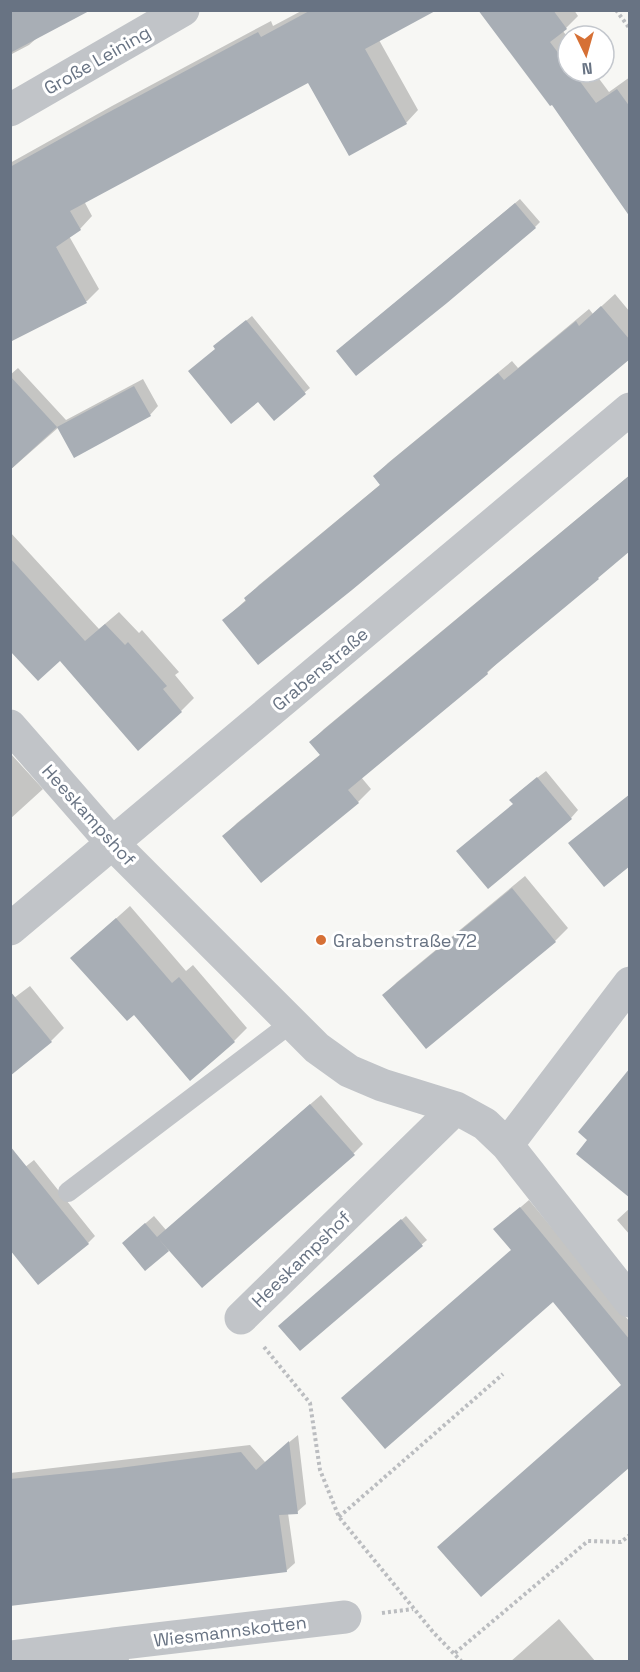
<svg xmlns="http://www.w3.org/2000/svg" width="640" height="1672" viewBox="0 0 640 1672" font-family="'Space Grotesk',sans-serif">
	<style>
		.shadow { fill: #0003 }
		.building { fill: #a8aeb5 }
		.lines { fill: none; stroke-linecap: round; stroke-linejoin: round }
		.path { stroke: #bbbdc0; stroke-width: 4; stroke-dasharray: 3 3; stroke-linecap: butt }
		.service { stroke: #c1c4c8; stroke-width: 20 }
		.minor { stroke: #c1c4c8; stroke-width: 33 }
		.poi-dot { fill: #d67035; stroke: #fff; stroke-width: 2 }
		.labels { text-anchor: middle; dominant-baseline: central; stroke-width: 6; stroke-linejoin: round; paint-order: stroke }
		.street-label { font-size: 18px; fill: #687383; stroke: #fff }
		.poi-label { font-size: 18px; fill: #687383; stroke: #fff; text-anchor: start }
	</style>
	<rect width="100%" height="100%" fill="#f7f7f4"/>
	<!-- shadow -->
	<path class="shadow" d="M10 10 38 37 29 45 10 55Z
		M303 10H434L379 40 418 110 406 123 350 154 309 81 84 201 92 216 80 229 69 236 99 289 87 301 10 341V163L112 106 271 21 273 26Z
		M480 10H574L578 16 563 31 568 38V72H594L609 92 630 77V214L552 103Z
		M520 199 540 222 535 227 343 346Z
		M615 294 630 312V357L224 620 247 599 246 598 259 585 381 484 375 476 388 463 512 361 518 368 589 309 593 314Z
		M252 316 310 388 274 418 217 348 220 342Z
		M18 368 66 420 143 379 158 406 150 415 59 427 10 470V375Z
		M630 475V549L500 660 487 673 361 777 371 789 358 802 261 881 224 836 237 823 321 754 311 742 324 729Z
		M10 532 99 629 119 612 139 633 142 630 179 672 175 675 194 698 181 711 60 659 10 648Z
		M10 753 43 789 10 819Z
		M546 771 578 810 571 818 514 803 519 792Z
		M525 876 568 928 555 941 426 1047 384 995 397 982Z
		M130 906 186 971 193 965 247 1028 234 1041 72 958Z
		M30 986 64 1028 51 1041 10 1001Z
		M321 1095 363 1144 354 1153 169 1248 146 1269 132 1235 154 1216 166 1230Z
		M34 1160 95 1236 88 1243 10 1179Z
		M529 1200 630 1322V1441L622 1384 495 1229Z
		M630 1208V1235L617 1220Z
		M406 1216 427 1240 300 1349 285 1321Z
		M298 1435 306 1504 297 1512 288 1513 295 1563 286 1571 10 1605V1473L250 1445 265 1462Z
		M559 1619 596 1662H510Z"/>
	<!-- building -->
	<path class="building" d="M10 10H91L10 53Z
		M311 10H437L365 49 407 124 349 156 308 83 70 211 81 230 56 247 87 303 10 342V167L98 118 258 32 261 37Z
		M478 10H553L567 29 550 42 568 66V72H573L596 103 617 89 630 107V217L552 105 550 106Z
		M515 203 536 228 447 303 356 376 336 351Z
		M601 306 630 340V359L352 590 258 665 222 620 246 601 244 598 380 485 373 476 392 460 498 373 504 380 576 321 579 326Z
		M246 320 306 394 274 421 258 402 231 424 188 371 215 349 213 346Z
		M10 376 57 427 10 470Z
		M134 386 151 416 74 458 57 427Z
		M630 475V551L598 578 599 579 487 672 488 674 348 790 359 803 261 883 222 836 320 755 309 742Z
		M10 558 85 641 105 624 125 645 128 642 167 686 163 689 182 712 138 751 60 661 38 681 10 651Z
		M537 777 572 819 488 889 456 851 513 804 509 800Z
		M630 794V866L604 887 568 843Z
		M512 888 556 942 426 1049 382 995Z
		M116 918 172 983 179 977 235 1042 190 1081 134 1015 127 1021 70 958Z
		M10 991 52 1042 10 1076Z
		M630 1068V1198L576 1154 587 1140 578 1132Z
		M310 1104 355 1155 202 1288 157 1237Z
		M10 1146 89 1244 38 1285 10 1250Z
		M520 1207 630 1340V1467L481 1597 437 1547 621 1385 553 1302 385 1449 341 1398 511 1250 493 1229Z
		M401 1219 423 1246 300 1351 278 1326Z
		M145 1223 169 1251 145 1271 122 1243Z
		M289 1441 298 1514 279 1515 287 1572 10 1606V1479L119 1468 241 1452 256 1470Z"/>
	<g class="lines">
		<!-- path -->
		<path class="path" d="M616 10 630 29
			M264 1347 310 1403 320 1470 339 1517 433 1632 462 1662
			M339 1517 503 1374
			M382 1613 413 1609
			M455 1653 588 1541 621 1542 630 1535"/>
		<!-- service -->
		<path class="service" d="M68 1192 291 1023"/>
		<!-- minor -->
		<path class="minor" d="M10 110 183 10
			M10 726 113 844 317 1048 349 1071 382 1085 456 1108 485 1124 507 1145 630 1301
			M10 929 630 409
			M507 1145 630 983
			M241 1318 456 1108
			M10 1657 114 1644
			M112 1662 114 1644 345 1617"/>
	</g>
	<!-- markers -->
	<circle class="poi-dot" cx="321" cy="940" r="6"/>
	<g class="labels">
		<!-- street labels -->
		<g class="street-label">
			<text transform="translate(97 60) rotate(-30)">Große Leining</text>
			<text transform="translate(320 669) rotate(-40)">Grabenstraße</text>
			<text transform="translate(89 815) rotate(48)">Heeskampshof</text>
			<text transform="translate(301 1259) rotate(-44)">Heeskampshof</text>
			<text transform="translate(230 1631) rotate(-7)">Wiesmannskotten</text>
		</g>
		<!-- poi labels -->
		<g class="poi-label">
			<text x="333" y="940">Grabenstraße 72</text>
		</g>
	</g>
	<!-- border -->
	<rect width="640" height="1672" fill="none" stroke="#687383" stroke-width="24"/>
	<!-- north arrow -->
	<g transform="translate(586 54) rotate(175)"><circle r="28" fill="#ffffff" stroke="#c3c7cd" stroke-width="1.5"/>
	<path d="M0-4.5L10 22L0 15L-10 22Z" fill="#d67035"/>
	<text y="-9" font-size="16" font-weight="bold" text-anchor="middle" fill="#687383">N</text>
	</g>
</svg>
